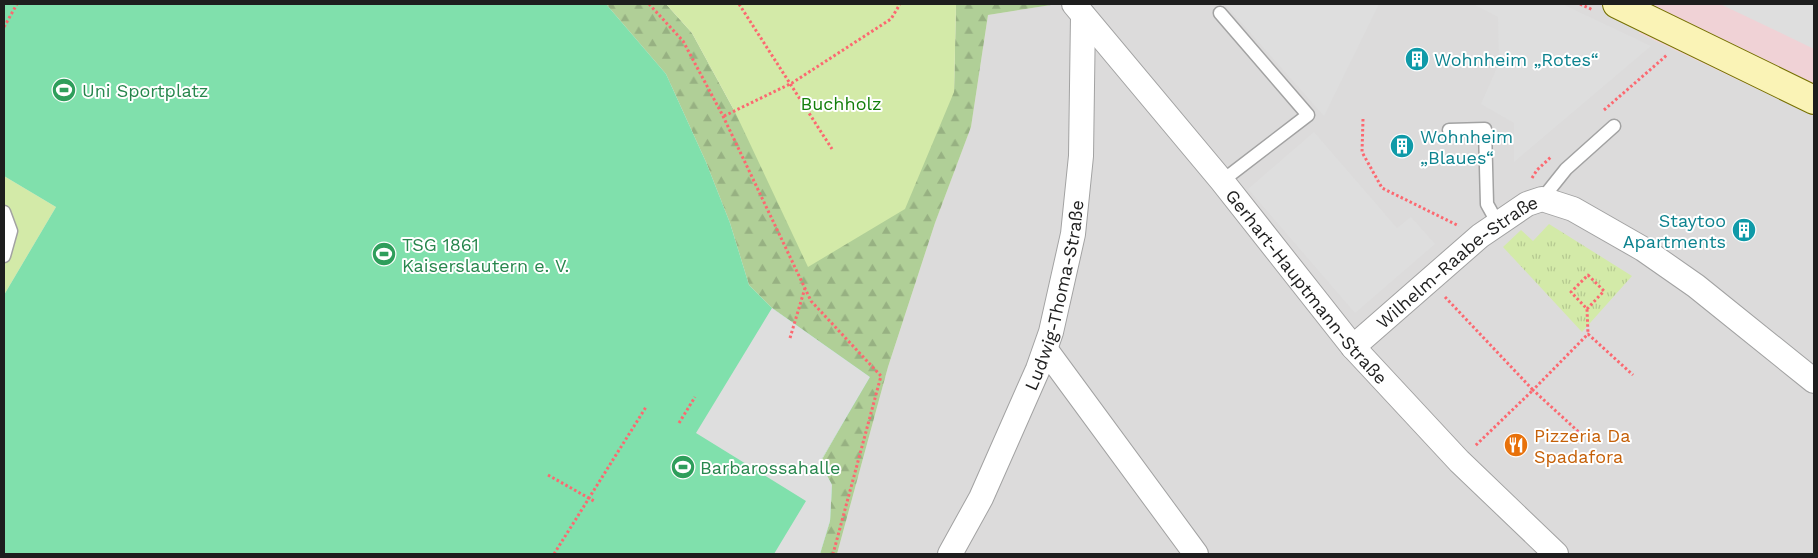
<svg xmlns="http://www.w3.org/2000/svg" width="1818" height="558" viewBox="0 0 1818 558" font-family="'Work Sans',sans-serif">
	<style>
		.residential { fill: #dcdbdb }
		.commercial { fill: #f0d2d6 }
		.grass { fill: url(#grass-tufts) }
		.forest { fill: url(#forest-firs) }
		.garden { fill: #d3eaa8 }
		.pitch { fill: #80e0ac }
		.parking { fill: #dedede }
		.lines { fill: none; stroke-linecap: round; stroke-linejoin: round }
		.lane-casing { stroke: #a2a2a2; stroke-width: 15 }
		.street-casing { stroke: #a2a2a2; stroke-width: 26 }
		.secondary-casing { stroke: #767103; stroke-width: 30 }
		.path { stroke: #fc6870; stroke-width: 3; stroke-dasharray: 2.5 2.5; stroke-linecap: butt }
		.lane { stroke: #fff; stroke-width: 12 }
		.street { stroke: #fff; stroke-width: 24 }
		.secondary { stroke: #faf3b6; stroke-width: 28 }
		.labels { text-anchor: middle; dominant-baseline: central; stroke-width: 4; stroke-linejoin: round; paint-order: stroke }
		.culture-label { font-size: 18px; fill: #0d838f; stroke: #fff; text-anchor: start }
		.leisure-label { font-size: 18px; fill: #27864d; stroke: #fff; text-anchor: start }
		.park-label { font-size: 18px; fill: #127e0a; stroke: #fff }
		.street-label { font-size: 18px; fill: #1e1e1e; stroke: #fff }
		.food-label { font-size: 18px; fill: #c56008; stroke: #fff; text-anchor: start }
	</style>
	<defs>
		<pattern id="grass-tufts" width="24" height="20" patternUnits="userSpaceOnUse" patternTransform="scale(1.25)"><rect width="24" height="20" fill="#d3eaa8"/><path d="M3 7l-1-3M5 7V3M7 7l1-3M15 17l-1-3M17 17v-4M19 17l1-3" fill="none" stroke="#b5c890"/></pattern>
		<pattern id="forest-firs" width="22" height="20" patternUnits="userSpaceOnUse" patternTransform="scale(1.25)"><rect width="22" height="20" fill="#b0cf97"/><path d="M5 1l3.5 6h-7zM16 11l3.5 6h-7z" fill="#97b182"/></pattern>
	</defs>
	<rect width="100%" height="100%" fill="#efe9e3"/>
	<!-- residential -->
	<path class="residential" d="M1049 4H1652L1655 5 1639 33 1814 116V554H837L888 367 935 223 971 127 988 15 1050 5Z"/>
	<!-- commercial -->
	<path class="commercial" d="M1652 4H1814V116L1639 33 1655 6Z"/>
	<!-- grass -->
	<path class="grass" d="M1549 224 1632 276 1582 332 1503 247 1521 230 1533 241Z"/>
	<!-- forest -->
	<path class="forest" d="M606 4H666L692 33 735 112 954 92 956 4 1051 5 988 15 971 127 935 223 888 367 837 554H820L830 521 832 485 820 463 869 377 772 308 749 285 730 223 706 162 666 74Z"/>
	<!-- garden -->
	<path class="garden" d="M666 4H956L954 92 905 209 808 267 735 112 692 33Z
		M4 176 56 207 4 295Z"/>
	<!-- pitch -->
	<path class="pitch" d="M4 4H606L666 74 706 162 730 223 749 285 772 308 870 377 820 462 832 485 830 521 820 554H4V295L56 207 4 176Z"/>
	<!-- parking -->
	<path class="parking" d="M1225 4H1379L1324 116Z
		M1473 4H1562L1651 46 1514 162V123L1481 104 1499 63 1498 17Z
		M1720 4H1814V49L1781 33Z
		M1314 132 1397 228 1411 217 1435 244 1355 313 1248 189Z
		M772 308 870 377 820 462 832 485 830 521 820 554H774L806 501 696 433Z"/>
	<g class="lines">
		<!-- lane casing -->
		<g class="lane-casing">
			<path id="lane" d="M1220 13 1308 115 1222 181
				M1449 130 1485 129 1487 204 1497 222
				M1542 199 1566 169 1614 126
				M4 212 11 231 4 256"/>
		</g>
		<!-- street casing -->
		<g class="street-casing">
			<g id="street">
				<path id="s1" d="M1074 4 1222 181 1353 347 1459 461 1556 554"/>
				<path id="s2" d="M1353 347 1480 236 1527 204 1542 199 1573 209 1643 249 1696 286 1814 381"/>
				<path d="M1046 350 1196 554"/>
				<path id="s3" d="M950 554 981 498 1038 369 1051 332 1073 234 1081 156 1083 16"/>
			</g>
		</g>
		<!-- secondary casing -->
		<g class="secondary-casing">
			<path id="secondary" d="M1617 4 1814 100"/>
		</g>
		<!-- path -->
		<path class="path" d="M649 4 683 41 723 116 811 301 881 376 833 554
			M739 4 832 149
			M1580 4 1593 10
			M4 27 17 4
			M1604 110 1667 55
			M724 116 792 83 891 19 900 4
			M1363 119 1362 152 1382 188 1459 226
			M1532 178 1537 170 1551 157
			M1445 297 1533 390 1475 446
			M1587 309 1604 291 1588 275 1571 292 1587 309 1588 334
			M790 338 805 288
			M679 423 695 397
			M1582 435 1533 390 1588 334 1633 375
			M548 475 594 501
			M554 554 646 407"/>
		<!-- lane -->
		<use href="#lane" class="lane"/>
		<!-- street -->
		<use href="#street" class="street"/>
		<!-- secondary -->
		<use href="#secondary" class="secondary"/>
	</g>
	<!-- icons -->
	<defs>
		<g id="building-disc" transform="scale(1.25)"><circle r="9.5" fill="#0f9aa8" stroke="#fff"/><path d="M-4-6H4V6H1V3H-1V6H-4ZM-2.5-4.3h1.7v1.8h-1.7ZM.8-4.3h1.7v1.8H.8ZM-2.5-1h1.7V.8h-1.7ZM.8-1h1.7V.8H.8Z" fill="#fff"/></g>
		<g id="stadium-disc" transform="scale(1.25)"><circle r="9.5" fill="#2e9e5b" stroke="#fff"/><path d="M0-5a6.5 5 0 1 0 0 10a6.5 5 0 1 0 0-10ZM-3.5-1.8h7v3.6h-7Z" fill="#fff"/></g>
		<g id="restaurant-disc" transform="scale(1.25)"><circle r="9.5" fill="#e8710a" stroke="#fff"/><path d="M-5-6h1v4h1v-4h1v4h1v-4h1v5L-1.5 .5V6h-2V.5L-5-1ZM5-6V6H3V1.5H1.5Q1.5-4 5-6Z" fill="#fff"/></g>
	</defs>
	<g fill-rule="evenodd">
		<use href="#building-disc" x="1417" y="59"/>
		<use href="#stadium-disc" x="64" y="90"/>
		<use href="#building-disc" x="1402" y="146"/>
		<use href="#building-disc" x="1744" y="230"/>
		<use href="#stadium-disc" x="384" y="254"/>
		<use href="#restaurant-disc" x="1516" y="445"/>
		<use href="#stadium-disc" x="683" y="467"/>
	</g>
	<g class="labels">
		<!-- culture labels -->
		<g class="culture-label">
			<text x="1434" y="59">Wohnheim „Rotes“</text>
			<text x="1420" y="136">Wohnheim<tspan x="1420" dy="21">„Blaues“</tspan></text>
			<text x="1726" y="220" text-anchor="end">Staytoo<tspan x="1726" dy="21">Apartments</tspan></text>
		</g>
		<!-- leisure labels -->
		<g class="leisure-label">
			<text x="82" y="90">Uni Sportplatz</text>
			<text x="402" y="244">TSG 1861<tspan x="402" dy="21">Kaiserslautern e. V.</tspan></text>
			<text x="700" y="467">Barbarossahalle</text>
		</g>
		<!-- park labels -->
		<g class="park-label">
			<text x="841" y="103">Buchholz</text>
		</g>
		<!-- street labels -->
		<g class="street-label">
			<text stroke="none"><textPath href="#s2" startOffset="135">Wilhelm-Raabe-Straße</textPath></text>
			<text stroke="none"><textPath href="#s1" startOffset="366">Gerhart-Hauptmann-Straße</textPath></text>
			<text stroke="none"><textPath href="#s3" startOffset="281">Ludwig-Thoma-Straße</textPath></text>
		</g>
		<!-- food labels -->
		<g class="food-label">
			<text x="1534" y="435">Pizzeria Da<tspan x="1534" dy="21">Spadafora</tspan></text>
		</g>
	</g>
	<!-- border -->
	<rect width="1818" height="558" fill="none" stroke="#1e1e1e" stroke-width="10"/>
</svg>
